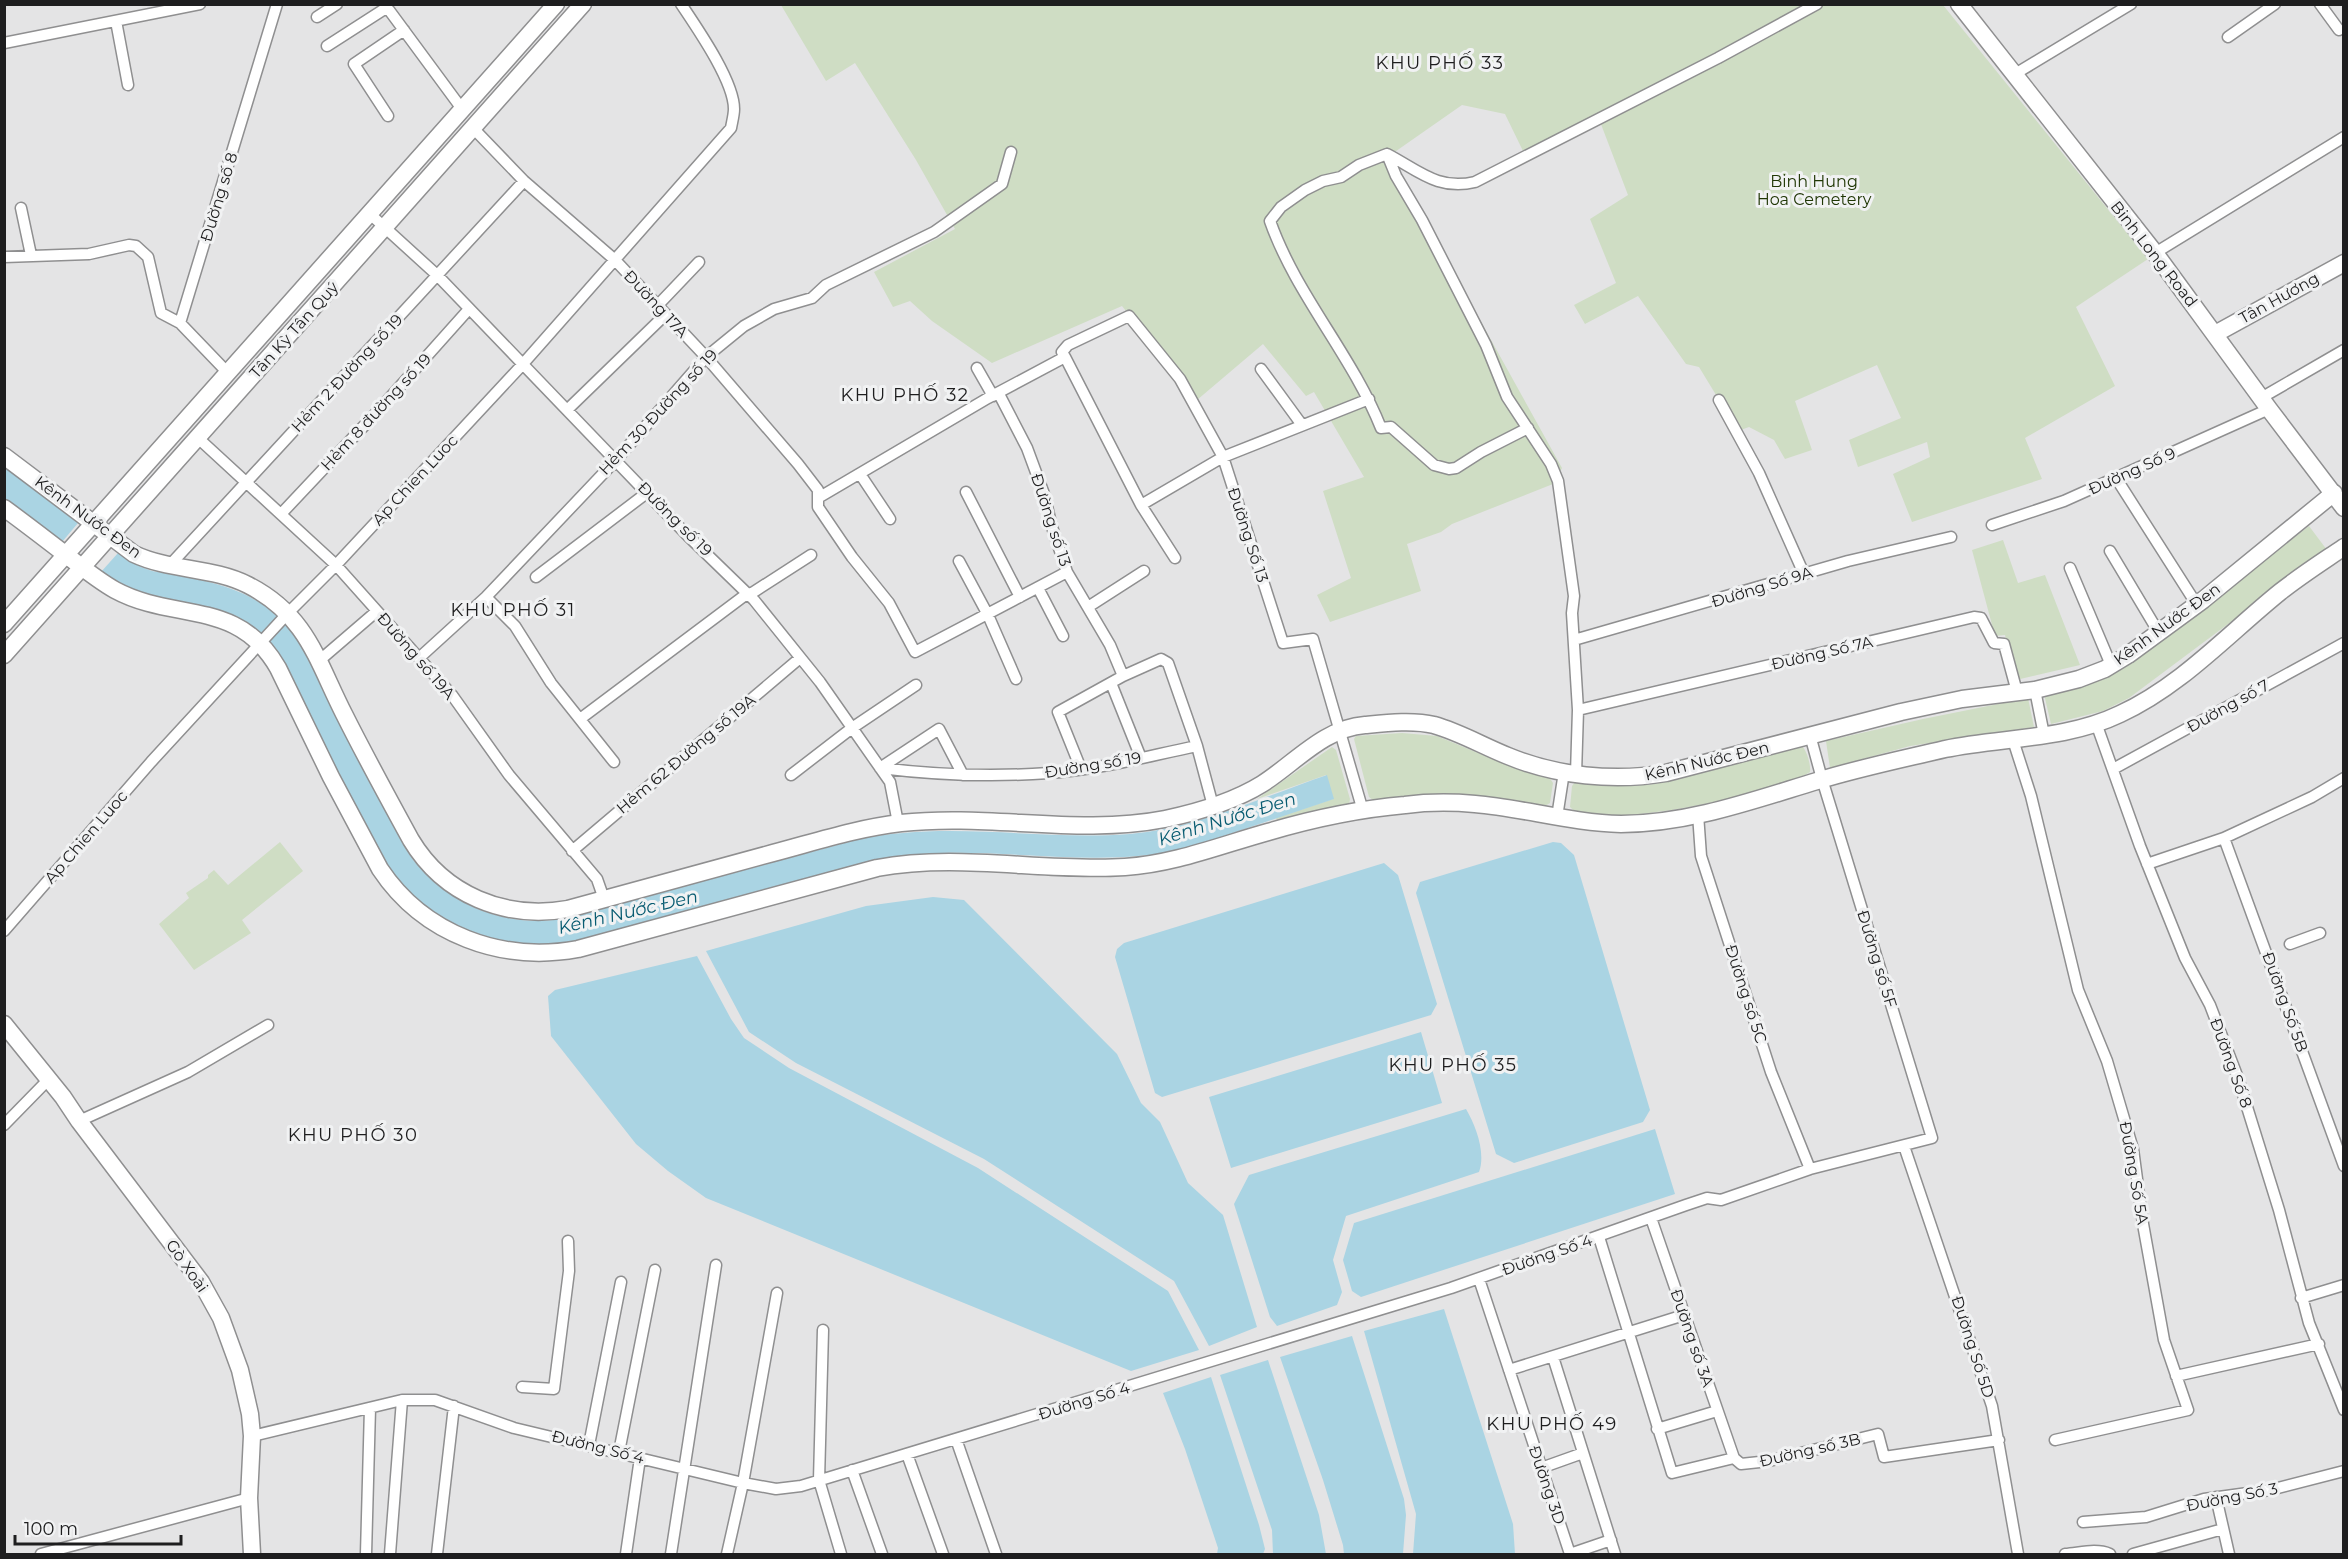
<svg xmlns="http://www.w3.org/2000/svg" width="2348" height="1559" viewBox="0 0 2348 1559" font-family="Montserrat,sans-serif">
	<style>
		.green { fill: #cfddc4 }
		.water { fill: #aad4e3 }
		.lines { fill: none; stroke-linecap: round; stroke-linejoin: round }
		.street-casing { stroke: #8f8f90; stroke-width: 13 }
		.secondary-casing { stroke: #8f8f90; stroke-width: 19 }
		.street { stroke: #fff; stroke-width: 10 }
		.secondary { stroke: #fff; stroke-width: 16 }
		.labels { text-anchor: middle; dominant-baseline: central; stroke-width: 6; stroke-linejoin: round; paint-order: stroke }
		.park-label { font-size: 16px; fill: #203705; stroke: #f1f2f3 }
		.street-label { font-size: 16px; fill: #1e1e1f; stroke: #f1f2f3 }
		.neighbourhood-label { font-size: 18px; letter-spacing: 1.5px; fill: #1e1e1f; stroke: #f1f2f3 }
		.water-label { font-size: 18px; font-style: italic; fill: #075b71; stroke: #f1f2f3 }
	</style>
	<rect width="100%" height="100%" fill="#e4e4e5"/>
	<!-- green -->
	<path class="green" d="M781 5H1943L2148 259 2076 307 2115 386 2025 438 2042 479 1912 522 1893 474 1930 457 1927 442 1858 467 1849 440 1901 418 1877 365 1795 401 1812 450 1785 459 1774 440 1749 427 1738 431 1699 367 1686 364 1638 296 1585 324 1574 305 1616 283 1590 219 1628 195 1599 119 1523 151 1505 114 1462 105 1389 156 1562 468 1553 484 1452 524 1441 532 1407 544 1421 591 1330 622 1317 595 1351 578 1323 491 1364 477 1314 392 1306 396 1263 344 1197 400 1122 306 992 363 932 321 910 301 893 307 874 272 955 229 916 160 855 63 826 81Z
		M2309 526 2327 550 2129 698 2103 711 2051 724 2044 694 2102 680 2152 647Z
		M2003 540 2018 583 2045 575 2080 665 2016 680 2005 635 1995 636 1972 550Z
		M2028 698 2034 727 1910 746 1830 768 1826 741 1923 719Z
		M1402 733 1437 736 1500 762 1549 777 1553 783 1550 803 1543 807 1463 795H1427L1373 800 1369 797 1354 739 1356 736Z
		M1802 746C1807 751 1811 765 1810 772 1781 792 1593 834 1570 807L1572 786 1575 782 1628 786 1655 784Z
		M1332 747 1336 750 1350 799 1349 804 1277 820 1276 818 1333 799 1326 775 1257 799Z
		M280 842 303 871 242 920 251 933 194 970 159 924 189 898 186 893 208 878V875L214 870 228 885Z"/>
	<!-- water -->
	<path class="water" d="M4 466 78 523 62 542 5 498Z
		M118 553 141 567 152 571C194 579 237 583 271 611 301 635 311 663 327 697 343 729 361 761 377 794 389 816 399 841 414 861 451 907 506 927 563 919L856 840C949 820 1037 841 1130 834 1193 829 1266 796 1327 775L1334 799 1185 849C1104 867 1024 851 942 853 917 854 893 857 869 861L570 942C499 952 428 926 387 865 372 842 361 816 348 792 326 748 304 704 283 660 237 592 191 615 129 588 119 584 110 578 101 572Z
		M1553 842 1561 843 1574 855 1650 1110 1643 1122 1514 1163 1496 1154 1416 893 1420 882Z
		M1384 863 1398 875 1437 1004 1431 1015 1162 1097 1155 1093 1115 957 1117 949 1124 943Z
		M933 897 964 900 1117 1054 1141 1103 1160 1122 1188 1183 1223 1215 1257 1327 1209 1346 1174 1281 984 1159 796 1063 749 1032 706 951 866 906Z
		M697 956 731 1019 744 1038 789 1068 978 1168 1168 1291 1199 1350 1131 1371 706 1198 668 1171 636 1144 551 1036 548 996 555 990Z
		M1421 1032 1442 1103 1231 1168 1209 1097Z
		M1466 1109C1476 1126 1486 1153 1479 1172L1346 1216 1333 1260 1342 1292 1337 1305 1277 1326 1270 1317 1234 1204 1249 1175Z
		M1655 1129 1675 1194 1361 1297 1352 1291 1343 1260 1354 1223Z
		M1444 1309 1513 1524 1515 1554H1413L1416 1514 1364 1331Z
		M1352 1336 1404 1499 1406 1515 1403 1554H1344L1343 1545 1323 1480 1280 1357Z
		M1268 1360 1319 1515 1326 1554H1273L1272 1530 1220 1375Z
		M1211 1377 1259 1525 1265 1549 1263 1554H1217L1218 1548 1185 1449 1163 1393Z"/>
	<g class="lines">
		<!-- street casing -->
		<g class="street-casing">
			<path id="street" d="M2320 4 2339 30
				M317 17 337 4
				M116 21 128 85
				M2228 37 2275 4
				M4 43 200 4
				M327 46 383 10H389L462 109
				M2015 74 2131 4
				M388 116 354 64 404 30
				M473 128 524 181 615 260 706 357 798 464 818 490V507L852 557 889 603 915 652 1067 572
				M1387 154 1396 176 1422 220 1486 345 1507 397 1551 464 1558 481 1574 596 1572 613 1578 710 1576 774
				M21 208 31 255
				M370 214 437 275 688 536 754 600 820 682 890 782 898 823
				M2155 253 2344 137
				M4 257 89 254 129 245 136 246 148 257 161 313 180 323
				M658 305 699 262
				M1065 357 1062 352 1068 345 1129 316 1180 379 1223 457 1141 505
				M977 368 993 396
				M1261 369 1302 425
				M228 373 180 323 277 4
				M999 394 1027 448 1044 494 1052 527 1067 572 1110 645 1123 676
				M2261 398 2344 350
				M1719 400 1759 473 1804 574
				M567 410 666 314
				M1528 428 1481 452 1456 468 1449 469 1434 465 1391 427 1381 428C1352 355 1296 295 1270 221L1281 207 1305 190 1323 181 1341 177 1359 165 1387 154C1418 170 1438 191 1475 182L1718 58 1817 4
				M198 438 336 565 452 695 509 775 597 879 604 899
				M860 474 890 519
				M2116 478 2197 605
				M966 492 1020 597
				M818 498 988 398 1065 357 1141 505 1175 558
				M281 514 377 412 469 309
				M1992 525 2064 501 2269 409
				M2110 551 2159 633
				M959 561 988 615 1016 679
				M169 566 524 181
				M2070 568 2111 665
				M536 577 648 492
				M1038 588 1063 636
				M749 595 811 555
				M486 597 515 626 551 683 614 762
				M1088 607 1144 571
				M1574 640 1848 561 1951 537
				M419 658 486 597 616 460 706 357 744 326 774 309 812 298 826 285 934 232 1002 184 1011 152
				M320 660 377 611
				M1111 683 1141 758
				M2035 690 2044 735
				M1578 710 1974 617 1981 618 1994 643 2004 644 2017 692
				M580 719 748 593
				M2096 723 2140 846 2185 958 2210 1005 2238 1078 2279 1210 2309 1323 2344 1410
				M2013 740 2031 796 2078 990 2107 1061 2133 1149 2143 1224 2164 1340 2188 1410 2055 1440
				M880 768C936 775 993 777 1049 773 1099 770 1148 756 1197 746
				M880 768 939 729 963 775
				M1081 769 1058 712 1123 676 1161 659 1168 663 1197 746 1213 806
				M2113 769 2344 643
				M791 775 852 728 916 685
				M1363 811 1313 639 1283 643 1223 457 1369 399
				M1698 814 1701 856 1771 1072 1810 1169
				M1557 817 1564 772
				M2224 838 2344 1166
				M572 851 800 658
				M2147 864 2224 838 2312 797 2344 778
				M4 931 151 762 288 613 336 565 522 365 731 128C732 122 734 115 734 109 734 81 697 28 681 4
				M2290 944 2320 933
				M79 1121 188 1072 268 1025
				M4 1125 48 1080
				M1904 1146 1992 1406 2018 1554
				M1651 1218 1734 1458
				M1599 1237 1672 1473 1734 1458
				M1479 1279 1570 1554
				M2301 1298 2344 1285
				M823 1330 819 1480 841 1554
				M1553 1357 1615 1554
				M1509 1370 1684 1315
				M2176 1376 2319 1344
				M522 1387 554 1389 569 1271 568 1241
				M1657 1429 1717 1411
				M252 1436 402 1400H435L514 1428 743 1483 776 1489 801 1486 1451 1288 1686 1205 1707 1198 1721 1200 1810 1169 1932 1138 1822 779 1810 735
				M956 1439 996 1554
				M589 1445 621 1282
				M619 1452 655 1270
				M907 1454 943 1554
				M1734 1458 1741 1464 1769 1461 1878 1434 1884 1457 1999 1440
				M1541 1468 1583 1453
				M852 1470 882 1554
				M2216 1497 2229 1554
				M2083 1522 2146 1517 2204 1499 2270 1490 2344 1471
				M41 1554 249 1498
				M366 1554 370 1408
				M390 1554 402 1400
				M437 1554 454 1406
				M626 1554 640 1458
				M671 1554 716 1265
				M727 1554 743 1483 777 1293
				M1570 1554 1611 1540
				M2065 1554C2080 1553 2096 1548 2110 1554
				M2133 1554 2223 1529"/>
		</g>
		<!-- secondary casing -->
		<g class="secondary-casing">
			<path id="secondary" d="M1959 4 2155 253 2269 409 2344 508
				M2215 334 2344 263
				M4 456 134 554C170 571 213 567 248 585 307 615 317 661 344 714 365 756 388 798 411 840 444 895 505 920 568 909 636 891 704 872 773 853 815 842 857 828 901 823 989 813 1078 836 1165 819 1198 812 1233 802 1262 784 1295 763 1324 728 1365 725 1386 723 1413 720 1434 725 1459 732 1483 746 1508 756 1556 776 1614 782 1666 773L1901 712 1962 699 2035 690 2079 679 2105 669 2128 655 2203 600 2334 493
				M4 508C26 524 48 541 70 558 84 569 99 581 115 590 174 622 238 598 278 668L331 777 380 869C424 935 502 963 578 949L877 868C959 853 1042 872 1125 867 1174 864 1221 845 1268 832 1312 819 1359 809 1405 805 1428 802 1452 802 1475 804 1523 808 1572 823 1621 824 1688 824 1754 800 1817 781 1859 768 1903 759 1945 749 2003 737 2066 740 2120 714 2181 686 2228 634 2280 592 2300 576 2322 562 2344 547
				M4 624 556 4
				M4 655 583 4
				M4 1024 63 1097 79 1121 201 1282 221 1318 240 1370 250 1414 252 1436 249 1498 252 1554"/>
		</g>
		<!-- street -->
		<use href="#street" class="street"/>
		<!-- secondary -->
		<use href="#secondary" class="secondary"/>
	</g>
	<g class="labels">
		<!-- park labels -->
		<g class="park-label">
			<text x="1814" y="181">Binh Hung<tspan x="1814" dy="18">Hoa Cemetery</tspan></text>
		</g>
		<!-- street labels -->
		<g class="street-label">
			<text transform="translate(219 197) rotate(-73)">Đường số 8</text>
			<text transform="translate(2154 254) rotate(52)">Binh Long Road</text>
			<text transform="translate(2279 298) rotate(-29)">Tân Hương</text>
			<text transform="translate(656 304) rotate(47)">Đường 17A</text>
			<text transform="translate(294 330) rotate(-48)">Tân Kỳ Tân Quý</text>
			<text transform="translate(347 373) rotate(-47)">Hẻm 2 Đường số 19</text>
			<text transform="translate(376 412) rotate(-47)">Hẻm 8 đường số 19</text>
			<text transform="translate(658 412) rotate(-47)">Hẻm 30 Đường số 19</text>
			<text transform="translate(2132 471) rotate(-24)">Đường Số 9</text>
			<text transform="translate(415 480) rotate(-47)">Ap Chien Luoc</text>
			<text transform="translate(88 517) rotate(36)">Kênh Nước Đen</text>
			<text transform="translate(675 519) rotate(45)">Đường số 19</text>
			<text transform="translate(1051 520) rotate(72)">Đường số 13</text>
			<text transform="translate(1248 535) rotate(72)">Đường Số 13</text>
			<text transform="translate(1762 587) rotate(-17)">Đường Số 9A</text>
			<text transform="translate(2167 624) rotate(-36)">Kênh Nước Đen</text>
			<text transform="translate(1822 653) rotate(-13)">Đường Số 7A</text>
			<text transform="translate(416 656) rotate(49)">Đường số 19A</text>
			<text transform="translate(2228 706) rotate(-29)">Đường số 7</text>
			<text transform="translate(686 754) rotate(-40)">Hẻm 62 Đường số 19A</text>
			<text transform="translate(1707 761) rotate(-13)">Kênh Nước Đen</text>
			<text transform="translate(1093 765) rotate(-9)">Đường số 19</text>
			<text transform="translate(86 837) rotate(-49)">Ap Chien Luoc</text>
			<text transform="translate(1877 959) rotate(73)">Đường số 5F</text>
			<text transform="translate(1746 994) rotate(72)">Đường số 5C</text>
			<text transform="translate(2285 1002) rotate(70)">Đường Số 5B</text>
			<text transform="translate(2231 1063) rotate(70)">Đường Số 8</text>
			<text transform="translate(2134 1173) rotate(80)">Đường Số 5A</text>
			<text transform="translate(1547 1255) rotate(-19)">Đường Số 4</text>
			<text transform="translate(187 1266) rotate(55)">Gò Xoài</text>
			<text transform="translate(1692 1338) rotate(71)">Đường số 3A</text>
			<text transform="translate(1973 1347) rotate(72)">Đường Số 5D</text>
			<text transform="translate(1084 1401) rotate(-17)">Đường Số 4</text>
			<text transform="translate(598 1447) rotate(14)">Đường Số 4</text>
			<text transform="translate(1810 1450) rotate(-13)">Đường số 3B</text>
			<text transform="translate(1547 1485) rotate(71)">Đường 3D</text>
			<text transform="translate(2232 1497) rotate(-11)">Đường Số 3</text>
		</g>
		<!-- neighbourhood labels -->
		<g class="neighbourhood-label">
			<text x="1440" y="63">KHU PHỐ 33</text>
			<text x="905" y="395">KHU PHỐ 32</text>
			<text x="513" y="610">KHU PHỐ 31</text>
			<text x="1453" y="1065">KHU PHỐ 35</text>
			<text x="353" y="1135">KHU PHỐ 30</text>
			<text x="1552" y="1424">KHU PHỐ 49</text>
		</g>
		<!-- water labels -->
		<g class="water-label">
			<text transform="translate(1227 819) rotate(-17)">Kênh Nước Đen</text>
			<text transform="translate(628 912) rotate(-13)">Kênh Nước Đen</text>
		</g>
	</g>
	<!-- border -->
	<rect width="2348" height="1559" fill="none" stroke="#1e1e1f" stroke-width="12"/>
	<!-- scale -->
	<path d="M15 1535v9h166v-9" fill="none" stroke="#1e1e1f" stroke-width="3"/>
	<text x="24" y="1535" font-size="18" fill="#1e1e1f" stroke="#f1f2f3" stroke-width="4.5" paint-order="stroke">100 m</text>
</svg>
